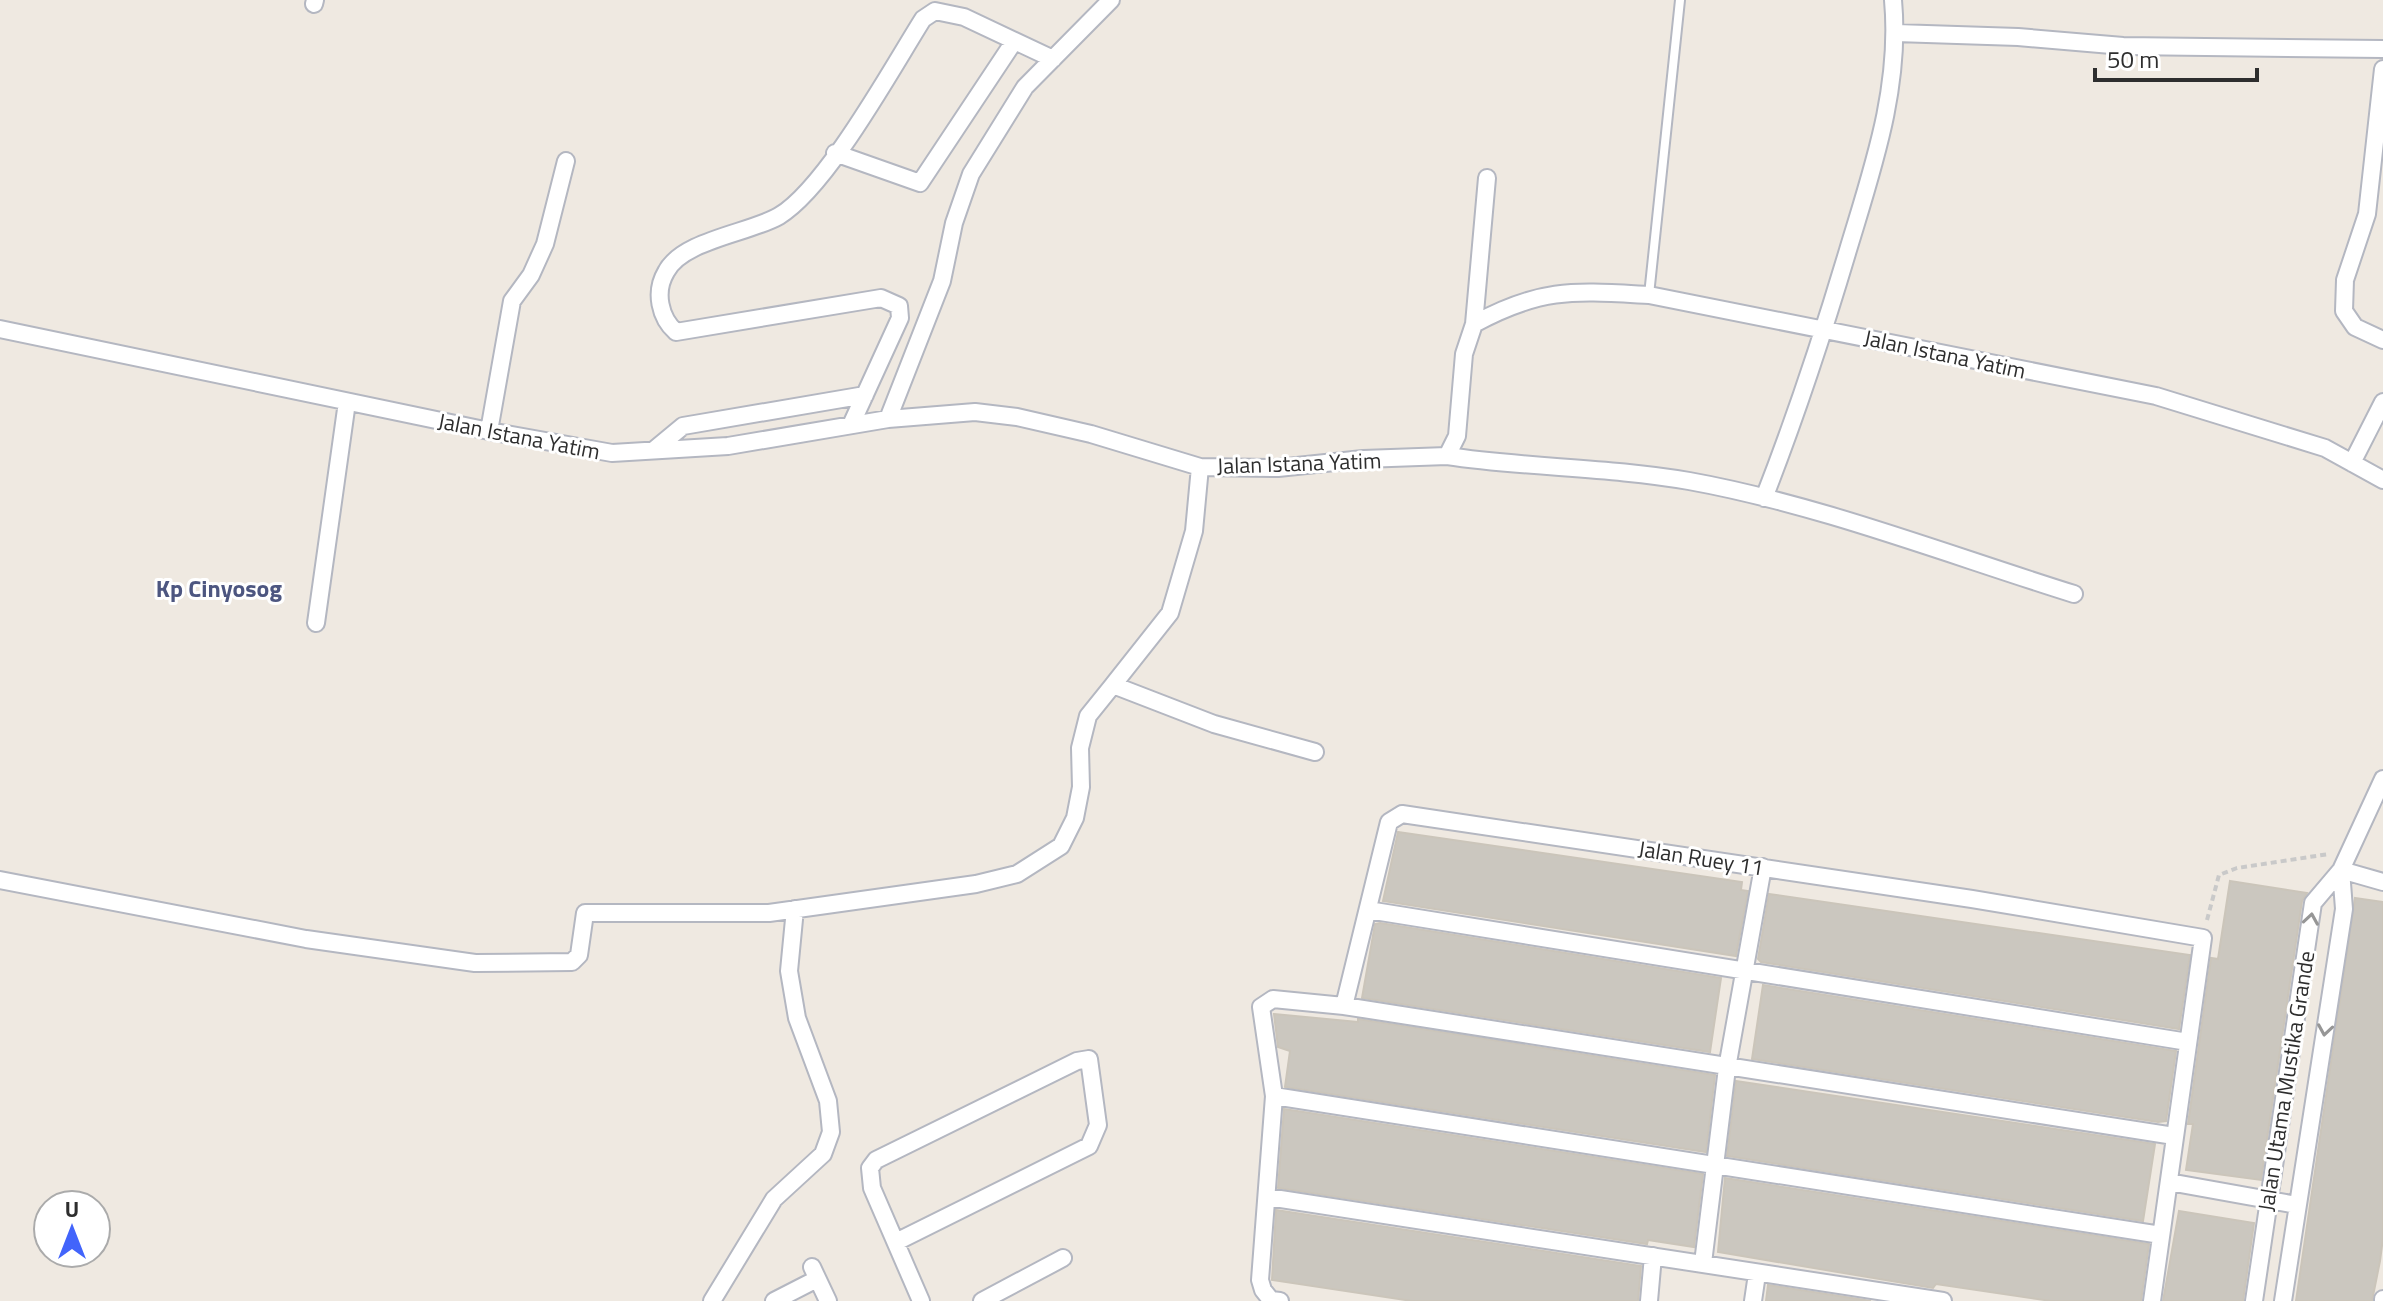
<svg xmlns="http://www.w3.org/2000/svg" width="2383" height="1301" viewBox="0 0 2383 1301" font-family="'Titillium Web',sans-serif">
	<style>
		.building { fill: #cbc7bf; stroke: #cbc5ba; stroke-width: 2 }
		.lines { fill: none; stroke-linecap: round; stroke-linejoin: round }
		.service-casing { stroke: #b4b7c1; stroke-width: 12 }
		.minor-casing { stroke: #b4b7c1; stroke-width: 20 }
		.path { stroke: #c9c9c9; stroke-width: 4; stroke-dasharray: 6 4; stroke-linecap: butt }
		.service { stroke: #fff; stroke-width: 8 }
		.minor { stroke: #fff; stroke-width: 16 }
		.oneway { stroke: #969696 }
		.labels { text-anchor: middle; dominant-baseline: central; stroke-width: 6; stroke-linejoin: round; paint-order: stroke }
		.street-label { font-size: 22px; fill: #2e2e2e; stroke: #fff }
		.neighbourhood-label { font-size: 24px; font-weight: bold; fill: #4d5680; stroke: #fff }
	</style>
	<rect width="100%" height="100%" fill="#efe9e1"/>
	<!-- building -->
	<path class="building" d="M1398 832 1742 882 1741 890 1748 891 1736 956 1383 901Z
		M2230 881 2307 893 2302 901 2261 1180 2186 1170 2193 1124H2188L2211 958 2218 959Z
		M1769 894 2190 955 2179 1029 1761 962 1758 959Z
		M2355 898 2383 902V1238L2380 1261 2372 1301H2296Z
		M1380 923 1721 978 1710 1052 1362 998 1375 924Z
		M1763 985 2176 1051 2166 1121 2158 1122 1752 1059Z
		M1274 1014 1358 1022V1019L1715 1075 1706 1152 1285 1087 1290 1051 1278 1047Z
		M1736 1081 2155 1144 2143 1221 1727 1156Z
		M1284 1109 1703 1174 1694 1247 1648 1240 1647 1244 1278 1188Z
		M1725 1178 2149 1244 2141 1301H2051L1936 1284 1933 1288 1718 1252Z
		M1276 1210 1641 1266 1638 1301H1412L1272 1280Z
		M2179 1211 2254 1223 2243 1301H2163Z
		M1768 1285 1871 1301H1766Z"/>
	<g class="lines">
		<!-- service casing -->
		<g class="service-casing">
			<path id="service" d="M1649 295 1680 0"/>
		</g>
		<!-- minor casing -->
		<g class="minor-casing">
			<path id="minor" d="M314 4 315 0
				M1896 33 2018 37 2123 46 2383 49
				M2383 69 2367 214 2345 280 2344 311 2355 327 2383 340
				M835 153 920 183 1013 43
				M1474 324 1487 178
				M0 329 489 431 612 453 728 446 888 419 975 412 1017 417 1091 434 1200 467 1278 468 1363 459 1447 456 1457 436 1464 354 1474 324C1542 287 1575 291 1649 295L2156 396 2325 448 2383 480
				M888 419 942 281 954 223 971 174 1025 87 1111 0
				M851 425 900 318 899 306 881 298 676 332C660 318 654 292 666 272 682 240 750 233 779 216 827 187 892 68 923 19L935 11 964 17 1053 59
				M489 431 512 301 531 275 545 244 566 161
				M654 450 683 426 865 395
				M1447 456C1527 468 1609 467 1689 481 1817 504 1949 555 2074 594
				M2352 463 2383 402
				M1200 467 1194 531 1170 613 1113 685 1214 724 1315 752
				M1764 498C1796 416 1823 334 1848 250 1873 167 1901 87 1893 0
				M316 623 347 402
				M2341 870 2383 882
				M0 880 306 939 475 963 572 962 579 955 585 913H769L976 884 1017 874 1061 846 1075 818 1081 787 1080 748 1088 716 1113 685
				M1368 910 2188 1042
				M1344 1006 1389 822 1402 814 1972 899 2203 938 2152 1301
				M1274 1096 2161 1235
				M2169 1182 2297 1205
				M1267 1197 1943 1301
				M896 1242 1089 1146 1098 1125 1089 1059 1077 1061 876 1160 870 1168 872 1188 921 1301
				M1703 1263 1727 1068 1763 867
				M812 1267 828 1301
				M712 1301 774 1199 823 1154 831 1132 828 1101 797 1018 789 971 795 909
				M774 1301 817 1279
				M982 1301 1063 1258
				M1280 1301 1271 1300 1263 1290 1260 1280 1274 1096 1261 1007 1273 999 1344 1006 2174 1136
				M1649 1301 1653 1256
				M1753 1301 1757 1274
				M2254 1301 2313 903 2341 870 2383 779
				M2283 1301 2344 909 2341 870
				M2383 1301V1299"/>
		</g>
		<!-- path -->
		<path class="path" d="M2207 920 2219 875 2237 868 2329 854"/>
		<!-- service -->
		<use href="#service" class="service"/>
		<!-- minor -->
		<use href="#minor" class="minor"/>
	</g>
	<!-- one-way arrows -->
	<defs><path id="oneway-chevron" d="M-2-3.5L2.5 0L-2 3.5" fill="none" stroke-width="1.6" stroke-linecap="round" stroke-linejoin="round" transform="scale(2)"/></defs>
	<g class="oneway">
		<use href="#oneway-chevron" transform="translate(2311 919) rotate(-81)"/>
		<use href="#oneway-chevron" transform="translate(2325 1030) rotate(99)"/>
	</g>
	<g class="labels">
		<!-- street labels -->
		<g class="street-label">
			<text transform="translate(1945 354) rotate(12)">Jalan Istana Yatim</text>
			<text transform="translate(519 436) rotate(11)">Jalan Istana Yatim</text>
			<text transform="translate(1299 463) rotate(-2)">Jalan Istana Yatim</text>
			<text transform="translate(1701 858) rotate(9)">Jalan Ruey 11</text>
			<text transform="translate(2286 1081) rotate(-81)">Jalan Utama Mustika Grande</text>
		</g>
		<!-- neighbourhood labels -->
		<g class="neighbourhood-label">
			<text x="219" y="588">Kp Cinyosog</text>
		</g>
	</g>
	<!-- north arrow -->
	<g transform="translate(72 1229)"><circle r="38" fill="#ffffff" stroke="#ababab" stroke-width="2"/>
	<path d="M0-6L14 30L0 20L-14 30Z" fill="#4264fb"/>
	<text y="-12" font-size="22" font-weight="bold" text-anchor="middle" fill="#2e2e2e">U</text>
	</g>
	<!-- scale -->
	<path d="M2095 68v12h162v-12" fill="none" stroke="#2e2e2e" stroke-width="4"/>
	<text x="2107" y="68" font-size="24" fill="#2e2e2e" stroke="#ffffff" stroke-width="6" paint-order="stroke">50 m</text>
</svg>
